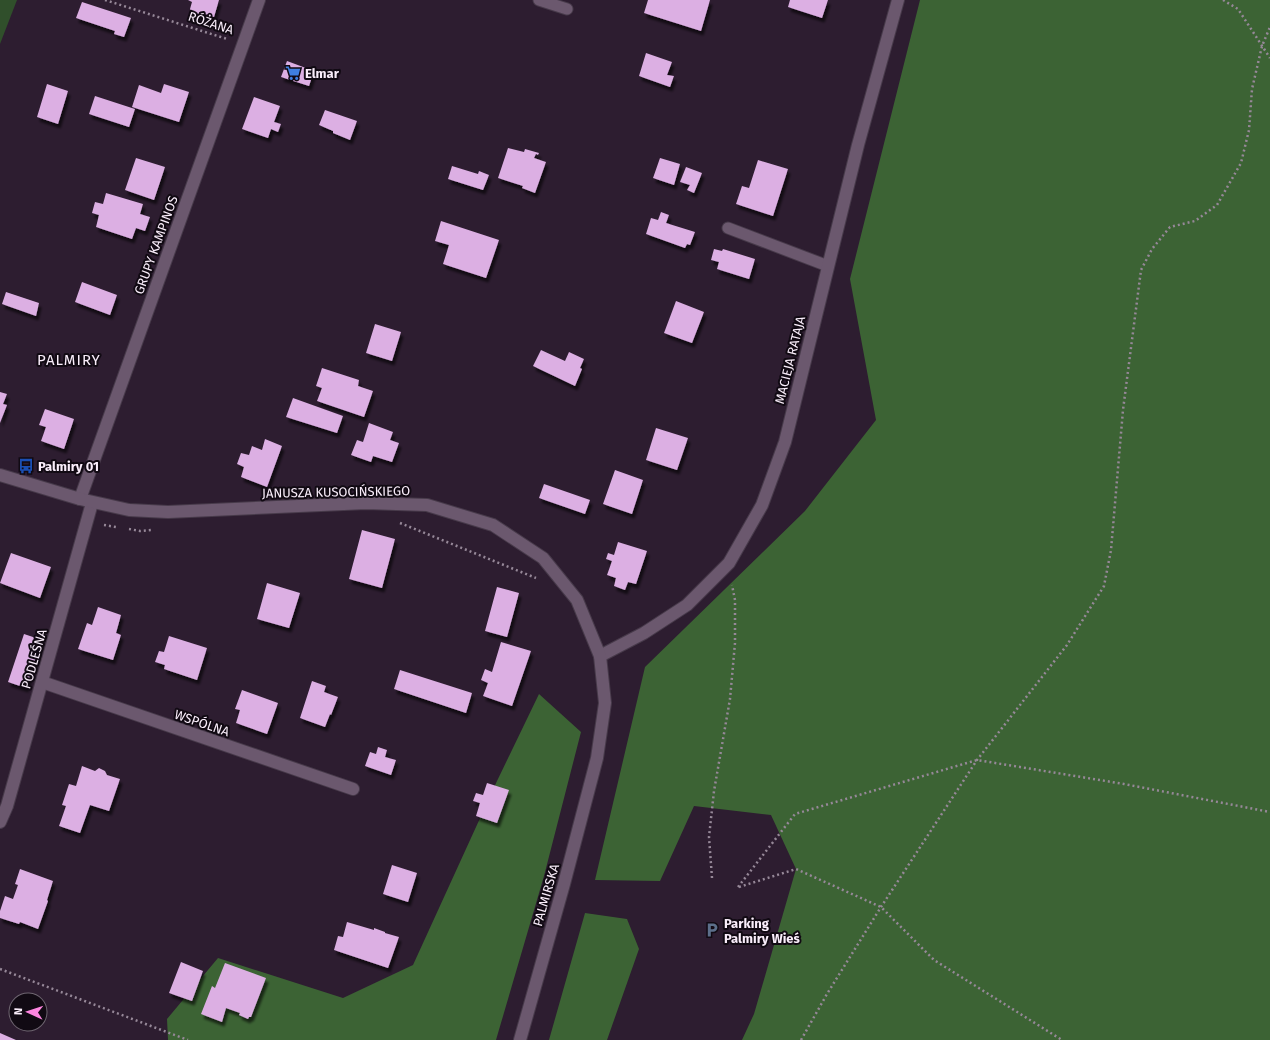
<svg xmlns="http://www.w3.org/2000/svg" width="1270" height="1040" viewBox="0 0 1270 1040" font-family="'Fira Sans',sans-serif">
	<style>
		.green { fill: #304f2b }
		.forest { fill: #3c6334 }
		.building { fill: #dcafe3; filter: url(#shadow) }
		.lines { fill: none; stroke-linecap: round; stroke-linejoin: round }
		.lane-casing { stroke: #473a4a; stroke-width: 13 }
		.street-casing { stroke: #473a4a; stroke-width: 14 }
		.secondary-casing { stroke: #473a4a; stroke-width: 14 }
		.path { stroke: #968898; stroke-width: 2.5; stroke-dasharray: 2 3; stroke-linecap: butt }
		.lane { stroke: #6b586e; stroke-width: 11 }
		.street { stroke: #6b586e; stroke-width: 12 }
		.secondary { stroke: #6b586e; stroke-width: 12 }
		.labels { text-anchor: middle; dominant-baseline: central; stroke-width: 4; stroke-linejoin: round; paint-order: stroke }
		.street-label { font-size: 13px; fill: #faeefb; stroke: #110a13 }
		.poi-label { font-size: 13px; font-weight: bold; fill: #faeefb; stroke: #110a13; text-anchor: start }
		.quarter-label { font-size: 15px; letter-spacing: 1px; fill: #faeefb; stroke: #110a13 }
	</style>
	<defs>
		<filter id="shadow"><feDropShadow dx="2.5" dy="4.5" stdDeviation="1" flood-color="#0009"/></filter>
	</defs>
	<rect width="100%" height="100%" fill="#2d1d30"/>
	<!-- green -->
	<path class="green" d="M0 0H17L0 44Z"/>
	<!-- forest -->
	<path class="forest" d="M920 0H1270V1040H742L754 1014 796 869 771 815 694 806 660 881 595 880 645 667 805 511 876 420 850 279Z
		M539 694 581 732 544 876 496 1040H168L167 1019 218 958 343 998 413 965 497 781Z
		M585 913 627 919 639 949 607 1040H549Z"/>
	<!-- building -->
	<path class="building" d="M188 0H219L214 17 202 13 198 16 192 14 190 9 192 2Z
		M648 0H710L701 31 644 13Z
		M790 0H828L822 18 788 7Z
		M82 2 131 18 124 37 114 34 115 31 76 18Z
		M646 53 672 62 667 75 674 76 670 87 639 76Z
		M287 61 314 71 309 86 281 77Z
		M47 84 68 91 58 124 37 117Z
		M164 84 189 92 179 122 132 107 139 85 161 93Z
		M95 96 135 109 129 127 89 114Z
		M254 97 280 106 274 122 281 124 278 132 271 129 268 138 242 129Z
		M325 110 357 121 350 140 333 133V131L319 125Z
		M508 148 524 152 525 149 539 153 538 155 536 154 534 158 546 162 535 193 522 188 523 186 498 178Z
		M136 158 165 167 154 200 125 190Z
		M660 158 680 164 674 185 653 178Z
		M758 160 788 169 773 216 736 204 742 186 749 188Z
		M452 166 478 174 479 171 489 175 483 190 448 179Z
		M686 167 702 173 694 193 687 190 690 185 680 182Z
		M106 193 143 204 140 214 150 217 145 231 136 228 132 239 96 227 99 215 92 213 95 202 103 204Z
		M661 212 669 215 666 223 695 232 690 245 687 244 685 248 646 234 651 218 658 220Z
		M441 221 499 240 486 278 443 264 449 245 435 241Z
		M714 249 722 251 723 249 755 259 749 279 717 269 719 262 711 260Z
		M82 282 117 295 110 315 75 302Z
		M6 292 39 303 36 316 2 304Z
		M676 301 704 312 692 343 664 333Z
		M375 324 401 332 392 361 366 353Z
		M541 350 565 361 569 352 584 359 580 368 582 369 575 386 533 366Z
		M322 368 359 380 358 386 373 391 364 417 317 401 322 388 316 386Z
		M0 392 7 394 3 404 7 405 0 423Z
		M293 398 343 416 337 433 286 417Z
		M45 409 74 419 64 449 41 441 46 427 39 425Z
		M369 423 393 432 390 440 399 443 392 462 373 456 371 462 351 455 357 440 363 442Z
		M656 428 688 438 677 470 646 460Z
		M265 439 282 446 267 487 241 477 244 467 237 464 241 453 249 455 252 446 262 450Z
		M615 470 643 480 632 514 603 504Z
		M544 484 590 500 585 514 539 498Z
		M362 530 395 539 382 588 349 579Z
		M618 542 647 551 636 584 628 582 625 590 614 586 616 578 607 575 612 561 606 559 608 553 614 555Z
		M11 553 51 567 40 598 0 583Z
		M267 583 300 593 289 628 257 619Z
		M497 587 519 593 507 637 485 631Z
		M98 607 121 615 116 633 121 635 113 660 78 649 87 623 92 625Z
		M24 634 42 640 26 688 8 682Z
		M169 636 207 648 197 680 164 669 165 665 155 662 159 651 164 652Z
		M501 642 531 651 512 706 483 696 488 683 481 680 485 669 492 672Z
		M400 670 472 693 466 713 394 689Z
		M312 681 326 686 324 692 338 697 331 715 330 714 325 727 300 718Z
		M242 690 278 703 267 734 236 723 240 710 235 709Z
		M378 747 387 750 385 757 396 760 391 775 365 766 370 752 376 754Z
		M82 766 95 771 99 768 105 771 107 775 120 779 109 811 90 805 80 833 59 826 66 806 62 805 69 784 76 786Z
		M487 783 509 790 497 823 476 816 480 803 473 801 476 793 483 795Z
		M392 865 417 873 408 902 383 894Z
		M20 869 53 881 47 900 48 901 38 929 20 922 19 924 0 918V911L5 896 13 899 18 885 15 884Z
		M347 922 374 930V928L385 932V933L399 937 388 968 334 950 338 936 343 937Z
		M181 962 203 971 192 1001 169 993Z
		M225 963 266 978 251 1017H249L248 1019 239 1015 240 1013 226 1008 222 1022 201 1014 212 986 215 988Z
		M0 1033 16 1040H0Z"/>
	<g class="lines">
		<!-- lane casing -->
		<g class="lane-casing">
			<path id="lane" d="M539 0 567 9
				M728 228 828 266"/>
		</g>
		<!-- street casing -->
		<g class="street-casing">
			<path id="street" d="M80 499 259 0
				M600 656 644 633 687 605 729 563 762 505 785 442 858 145 898 0
				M42 682 353 789
				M0 822 7 806 92 503"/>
		</g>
		<!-- secondary casing -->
		<g class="secondary-casing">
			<path id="secondary" d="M0 475 80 499 129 510 168 512 366 503 427 505 493 525 543 558 577 600 600 656 605 703 597 758 564 884 520 1040"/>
		</g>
		<!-- path -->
		<path class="path" d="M105 0 227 39
			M1223 0 1238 9 1270 58
			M400 523 536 578
			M104 525 116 527
			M129 529 140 531 152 530
			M712 878 709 837 714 791 730 699 735 643V600L732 585
			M738 887 795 814 977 760 1124 784 1270 812
			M739 887 796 869 881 907 934 960 1062 1040
			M0 969 188 1040
			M801 1040 827 994 881 907 977 760 1067 645 1104 586 1111 550 1123 410 1141 270 1152 249 1170 227 1195 221 1217 205 1241 163 1249 130 1252 89 1262 46 1270 27"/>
		<!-- lane -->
		<use href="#lane" class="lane"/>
		<!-- street -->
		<use href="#street" class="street"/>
		<!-- secondary -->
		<use href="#secondary" class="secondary"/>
	</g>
	<!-- icons -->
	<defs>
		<g id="supermarket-bare" transform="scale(1.2)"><path d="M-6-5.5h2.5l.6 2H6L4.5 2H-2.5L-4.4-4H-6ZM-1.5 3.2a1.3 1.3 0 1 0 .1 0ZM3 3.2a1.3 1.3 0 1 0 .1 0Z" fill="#3f7fe0" stroke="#110a13" stroke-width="2.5" paint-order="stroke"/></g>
		<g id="bus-bare" transform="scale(1.2)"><path d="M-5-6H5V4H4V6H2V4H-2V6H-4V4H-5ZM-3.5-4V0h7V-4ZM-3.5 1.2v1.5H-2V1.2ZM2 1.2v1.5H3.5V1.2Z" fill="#1a4fb4" stroke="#110a13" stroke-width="2.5" paint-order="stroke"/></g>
		<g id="parking-bare" transform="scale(1.2)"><path d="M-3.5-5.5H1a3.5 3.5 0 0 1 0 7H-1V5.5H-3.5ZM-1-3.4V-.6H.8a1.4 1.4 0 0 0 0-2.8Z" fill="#5c6f8a" stroke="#110a13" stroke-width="2.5" paint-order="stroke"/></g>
	</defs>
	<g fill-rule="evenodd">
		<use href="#supermarket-bare" x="293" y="73"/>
		<use href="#bus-bare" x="26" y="466"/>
		<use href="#parking-bare" x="712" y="930"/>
	</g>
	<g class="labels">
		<!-- street labels -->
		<g class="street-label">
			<text transform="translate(211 23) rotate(18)">RÓŻANA</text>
			<text transform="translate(156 245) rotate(-70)">GRUPY KAMPINOS</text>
			<text transform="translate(790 360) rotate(-76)">MACIEJA RATAJA</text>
			<text transform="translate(336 492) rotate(-1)">JANUSZA KUSOCIŃSKIEGO</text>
			<text transform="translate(34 659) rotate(-74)">PODLEŚNA</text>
			<text transform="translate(202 723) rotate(19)">WSPÓLNA</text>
			<text transform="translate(546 895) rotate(-74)">PALMIRSKA</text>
		</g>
		<!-- poi labels -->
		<g class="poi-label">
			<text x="305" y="73">Elmar</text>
			<text x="38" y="466">Palmiry 01</text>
			<text x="724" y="923">Parking<tspan x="724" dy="15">Palmiry Wieś</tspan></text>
		</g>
		<!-- quarter labels -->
		<g class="quarter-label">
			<text x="69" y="360">PALMIRY</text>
		</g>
	</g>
	<!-- north arrow -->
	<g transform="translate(28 1012) rotate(273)"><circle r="19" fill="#110a13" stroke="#6e6570"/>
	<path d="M0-3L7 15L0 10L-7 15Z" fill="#fe86e1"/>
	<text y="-6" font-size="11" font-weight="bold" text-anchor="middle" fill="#faeefb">N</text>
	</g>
</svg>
